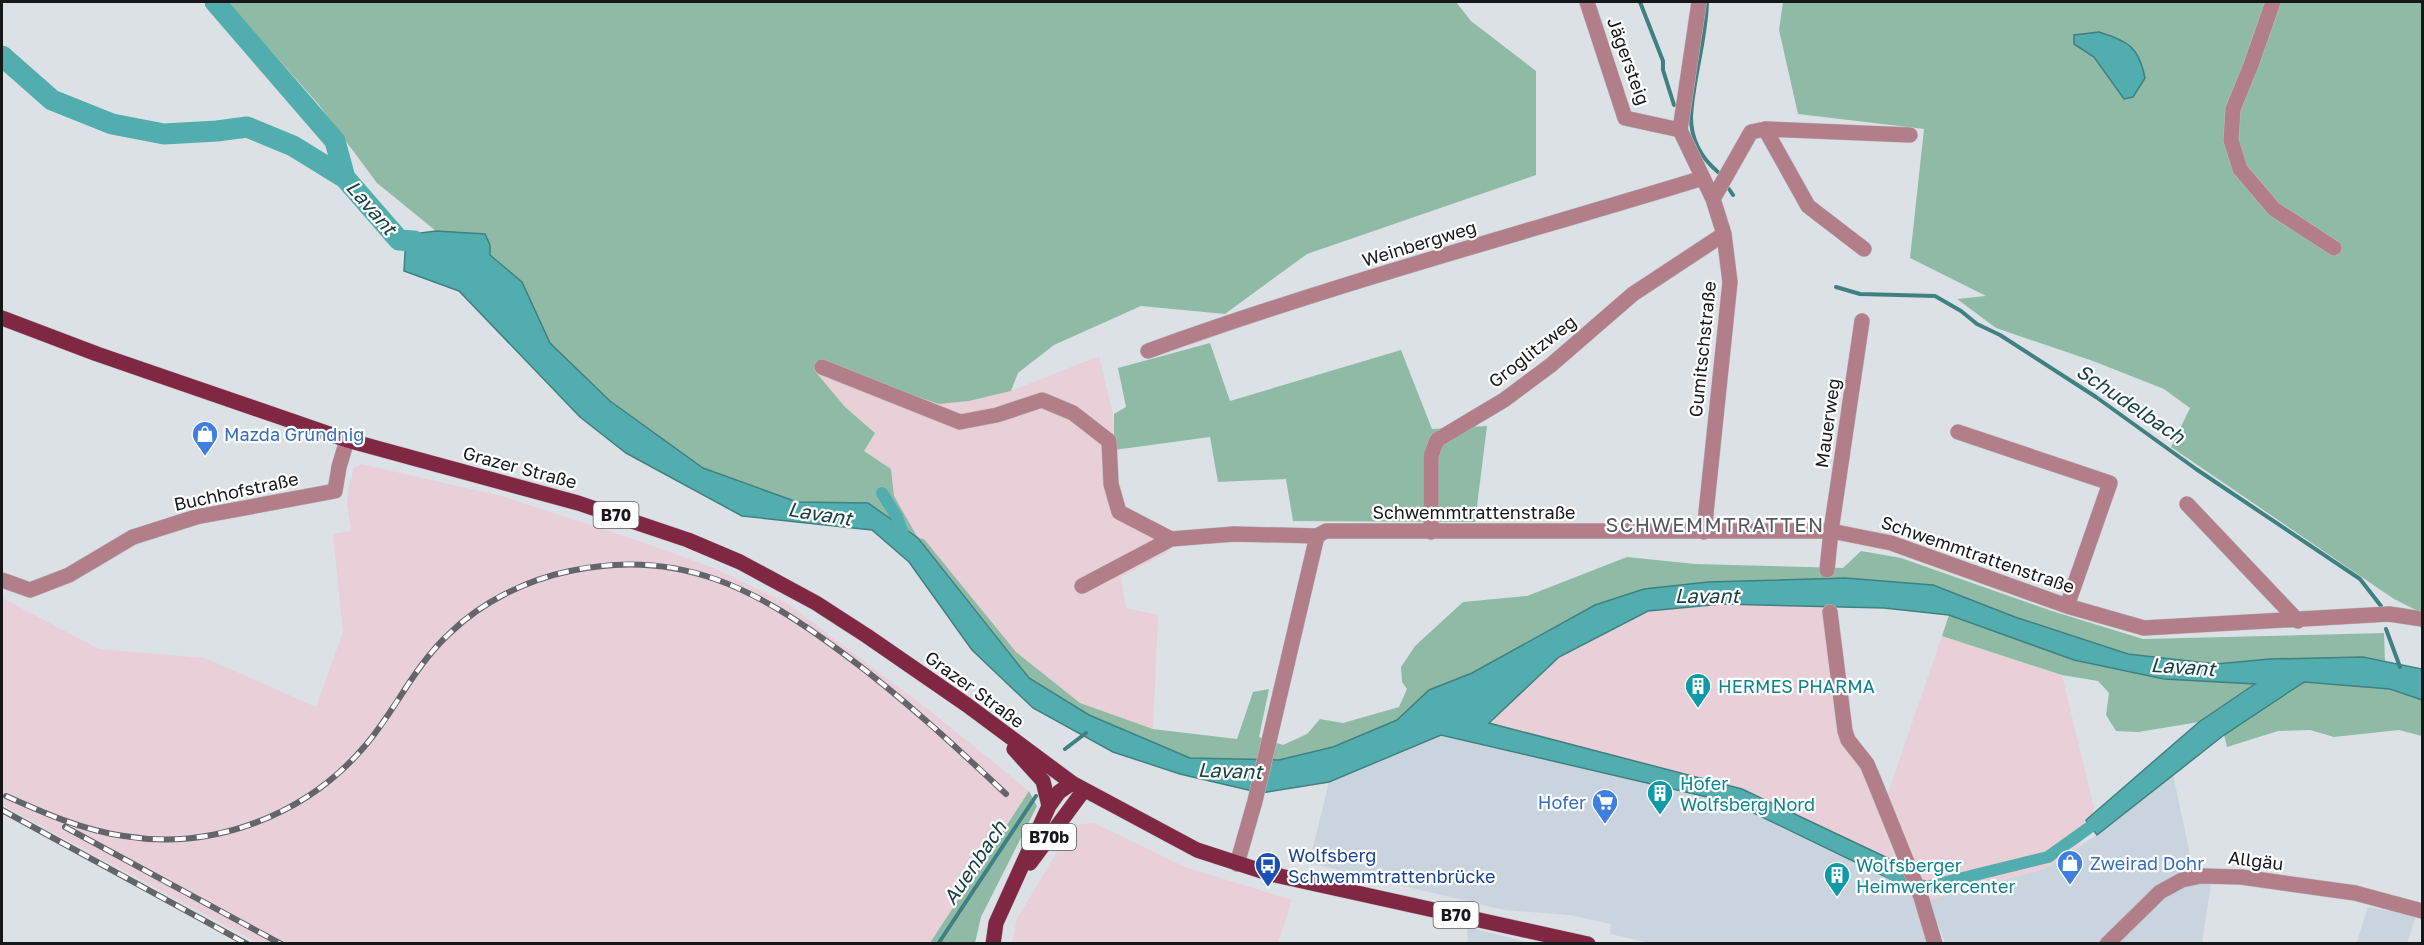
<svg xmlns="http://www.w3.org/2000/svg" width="2424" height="945" viewBox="0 0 2424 945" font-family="'Golos Text',sans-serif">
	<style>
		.built { fill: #c9d4de }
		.industrial { fill: #e8cfd8 }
		.green { fill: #8fbba6 }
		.water { fill: #52adae; stroke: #408081; stroke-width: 1.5 }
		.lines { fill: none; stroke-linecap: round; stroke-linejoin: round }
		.stream { stroke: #408081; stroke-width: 4 }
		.canal { stroke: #52adae; stroke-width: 12 }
		.river { stroke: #52adae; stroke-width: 21 }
		.minor-casing { stroke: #b8bdc1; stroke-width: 16 }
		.major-casing { stroke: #b8bdc1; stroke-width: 16 }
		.minor { stroke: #b27e8a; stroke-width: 15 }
		.major { stroke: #802744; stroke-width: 15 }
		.rail-casing { stroke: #636569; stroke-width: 6 }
		.rail { stroke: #fff; stroke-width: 4; stroke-dasharray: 11; stroke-linecap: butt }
		.labels { text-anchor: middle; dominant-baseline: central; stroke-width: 4.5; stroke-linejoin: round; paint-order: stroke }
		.shield { fill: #fff; stroke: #5c5d5e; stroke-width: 1.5 }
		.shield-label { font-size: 16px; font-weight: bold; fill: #161719 }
		.street-label { font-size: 18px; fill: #161719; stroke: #fff }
		.shop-label { font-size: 18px; fill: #366cbe; stroke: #fff; text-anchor: start }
		.culture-label { font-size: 18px; fill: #0d838f; stroke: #fff; text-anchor: start }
		.transit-label { font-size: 18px; fill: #164399; stroke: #fff; text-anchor: start }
		.water-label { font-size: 20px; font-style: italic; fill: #174242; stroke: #fff }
		.neighbourhood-label { font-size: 20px; letter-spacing: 1.5px; fill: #54585b; stroke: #fff }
	</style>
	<rect width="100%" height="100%" fill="#dce1e6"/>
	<!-- built -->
	<path class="built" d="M1441 735 1733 803 1890 879 1912 893 1928 943H1650L1610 934 1611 924 1569 915 1504 910 1309 863 1329 782Z
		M2173 775 2193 868 2211 883 2202 943H1945L1929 900 2044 869 2097 835Z
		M2368 907 2416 916 2407 943 2356 944Z
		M1467 927 1531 943H1468Z"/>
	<!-- industrial -->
	<path class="industrial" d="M1099 356 1113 414 1114 450 1120 504 1169 530 1170 551 1121 577 1126 608 1158 615 1153 729 1080 703 1016 652 918 538 894 496 891 469 863 451 874 432 845 407 815 371 821 365 939 404 969 401 1011 391Z
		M361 464 505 497 645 543 716 569 787 603 934 714 1029 791 930 943H258L2 805V598L99 649 205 658 316 707 343 632 333 534 351 531 347 503 349 485 354 468Z
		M1722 604 1826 606 1840 741 1861 769 1876 803 1896 862 1742 789 1488 724 1559 657 1648 611Z
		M1942 636 2062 675 2094 808 2081 844 2044 869 1929 900 1887 796Z
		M1094 823 1185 867 1292 900 1278 943H1012L1017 919 1058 850 1081 824Z"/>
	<!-- green -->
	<path class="green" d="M228 2H1456L1471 21 1536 71V175L1307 254 1225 314 1141 306 1054 345 1018 373 1011 391 969 401 939 404 821 365 815 371 845 407 875 433 864 451 891 469 894 496 918 538 924 539 1016 652 1080 703 1153 729 1237 739 1253 692 1269 689 1259 737 1283 745 1307 734 1320 719 1343 723 1399 707 1407 689 1402 682 1401 667 1415 646 1463 602 1527 596 1627 557 1695 564 1843 568 1861 551 1901 558 2052 611 2143 639 2384 633 2385 661 2363 657 2270 659 2216 664 2128 654 2015 617 1933 585 1845 578 1707 582 1644 589 1595 605 1472 673 1429 690 1397 720 1333 747 1279 760 1190 758 1089 715 1029 678 918 538 868 503 797 502 703 468 610 401 550 343 522 282 490 255V245L485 235 436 231 377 183 319 105Z
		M1783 2H2422V613L2394 599 2171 447 2190 408 2164 389 2093 361 1996 328 1957 299 1986 296 1910 258 1924 129 1798 114 1779 30Z
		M1210 343 1230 401 1401 350 1432 429 1487 426 1475 522 1293 521 1286 479 1218 482 1210 437 1114 450V414L1126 407 1118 368Z
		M1949 615 2074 660 2164 679 2256 684 2199 722 2138 732 2116 731 2106 715 2109 693 2098 681 2062 675 1942 636Z
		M2304 682 2390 689 2422 700V736L2399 730 2334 737 2310 730 2278 731 2227 747 2224 735Z
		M1029 791 1037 806 981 917 975 943H930Z"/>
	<!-- water -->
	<path class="water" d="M2099 32C2128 41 2139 47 2145 78L2133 97 2124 99 2094 57 2074 44V35Z
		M436 231 485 234 490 245V255L522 282 550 343 610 401 703 468 797 502 868 503 918 538 1029 678 1089 715 1190 758 1279 760 1333 747 1397 720 1429 690 1472 673 1595 605 1644 589 1708 582 1845 578 1933 585 2015 617 2128 654 2216 664 2270 659 2363 657 2422 669V700L2390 689 2304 682 2224 735 2097 835 2086 820 2199 722 2255 684 2164 679 2074 660 1949 615 1884 608 1722 604 1648 611 1559 657 1489 723 1742 789 1896 862 1890 879 1733 803 1441 735 1329 782 1261 793 1180 774 1113 752 1033 708 972 650 909 562 872 530 742 516 626 453 580 417 459 291 404 271 406 235Z"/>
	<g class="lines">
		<!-- stream -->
		<path class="stream" d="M1640 2 1663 61V70L1674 105
			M1689 115 1691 117C1691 140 1700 157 1718 172
			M1691 117C1693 78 1706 41 1707 2
			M1729 189 1733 195
			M1836 287 1860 294 1935 296 1961 311 1977 324 2000 335 2096 397 2196 469 2360 579 2381 606
			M2386 629 2400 667
			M1065 749 1086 733
			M938 944 1036 796"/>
		<!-- canal -->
		<path class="canal" d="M882 493 897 517 905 540
			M1879 866 1897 877 1926 887 2048 857 2104 817"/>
		<!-- river -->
		<path class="river" d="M215 2 335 141 345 178 399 240 414 241 429 252
			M2 56 52 100 112 124 164 134 217 131 247 127 293 146 345 178"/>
		<!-- minor casing -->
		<g class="minor-casing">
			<path id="minor" d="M1587 2 1625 118 1680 130
				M1699 2 1680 130 1713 199 1724 234 1730 282 1704 532
				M2273 2 2251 65 2233 109 2231 140 2240 169 2274 209 2334 248
				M1765 129 1910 135
				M1713 199 1751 132 1765 129 1808 206 1864 249
				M1148 351C1330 285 1517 235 1703 178
				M822 367 960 422 997 415 1042 400 1073 413 1109 441 1111 484 1119 512 1171 539
				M1958 432 2110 483 2067 606
				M2187 504 2298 621
				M1431 532V456L1437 440 1504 400 1551 365 1633 294 1724 234
				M1827 570 1831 531 1862 321
				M2 580 30 590 69 575 133 537 196 517 335 491 339 467 347 440
				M1082 586 1171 539 1234 534 1317 536
				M1830 612 1845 731 1848 740 1867 764 1875 783 1921 897 1935 944
				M1237 864 1255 801 1317 536 1326 531H1831L1891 543 2067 606 2144 628 2389 614 2422 619
				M2107 944 2160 892 2182 880 2201 876 2241 877 2355 893 2422 911"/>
		</g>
		<!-- major casing -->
		<g class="major-casing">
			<path id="major" d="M2 318 97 354 347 440 578 503 688 540 740 562 816 603 867 636 967 705 1072 783 1197 850 1271 874 1588 944
				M1014 749 1043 781 1049 806
				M1030 863 1084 790
				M993 944 996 923 1049 806 1059 792 1072 783"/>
		</g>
		<!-- minor -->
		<use href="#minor" class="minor"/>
		<!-- major -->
		<use href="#major" class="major"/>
		<!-- rail casing -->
		<g class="rail-casing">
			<path id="rail" d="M6 796C44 813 82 830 124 836 213 851 306 815 364 747 396 710 413 667 450 633 482 602 526 580 570 571 681 547 758 590 844 654 902 697 954 745 1006 794
				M2 810 247 944
				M65 827 281 944"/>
		</g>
		<!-- rail -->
		<use href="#rail" class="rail"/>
	</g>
	<!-- icons -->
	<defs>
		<g id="shop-pin" transform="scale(1.35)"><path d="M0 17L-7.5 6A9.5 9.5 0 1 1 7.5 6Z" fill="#3f7fe0" stroke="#fff"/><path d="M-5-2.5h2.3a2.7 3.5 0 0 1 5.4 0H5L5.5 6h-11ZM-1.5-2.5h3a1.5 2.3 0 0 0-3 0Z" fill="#fff"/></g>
		<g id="building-pin" transform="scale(1.35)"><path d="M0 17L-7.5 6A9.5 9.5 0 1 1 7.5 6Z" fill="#0f9aa8" stroke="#fff"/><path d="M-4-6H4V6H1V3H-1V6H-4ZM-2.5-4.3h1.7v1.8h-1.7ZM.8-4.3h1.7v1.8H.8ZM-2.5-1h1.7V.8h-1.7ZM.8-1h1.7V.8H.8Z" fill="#fff"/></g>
		<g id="supermarket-pin" transform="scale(1.35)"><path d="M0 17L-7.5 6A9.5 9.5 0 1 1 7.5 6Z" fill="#3f7fe0" stroke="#fff"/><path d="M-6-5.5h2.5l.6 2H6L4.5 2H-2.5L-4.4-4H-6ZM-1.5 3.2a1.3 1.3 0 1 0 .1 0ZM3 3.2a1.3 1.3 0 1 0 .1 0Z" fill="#fff"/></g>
		<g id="bus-pin" transform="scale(1.35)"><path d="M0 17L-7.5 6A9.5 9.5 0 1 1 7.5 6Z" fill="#1a4fb4" stroke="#fff"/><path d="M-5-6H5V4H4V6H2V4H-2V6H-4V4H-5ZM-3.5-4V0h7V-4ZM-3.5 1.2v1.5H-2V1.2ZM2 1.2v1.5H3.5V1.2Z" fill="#fff"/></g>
	</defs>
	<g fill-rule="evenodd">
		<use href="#shop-pin" x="205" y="434"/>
		<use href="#building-pin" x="1698" y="686"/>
		<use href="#building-pin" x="1660" y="793"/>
		<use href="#supermarket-pin" x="1605" y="802"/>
		<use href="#shop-pin" x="2070" y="863"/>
		<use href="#bus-pin" x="1268" y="865"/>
		<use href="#building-pin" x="1837" y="875"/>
	</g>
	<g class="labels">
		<!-- shield labels -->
		<g class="shield">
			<rect x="593.5" y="502" width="45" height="26" rx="4.5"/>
			<rect x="1022" y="824" width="54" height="26" rx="4.5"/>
			<rect x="1433.5" y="902" width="45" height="26" rx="4.5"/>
		</g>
		<g class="shield-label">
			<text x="616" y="515">B70</text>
			<text x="1049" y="837">B70b</text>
			<text x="1456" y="915">B70</text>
		</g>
		<!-- street labels -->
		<g class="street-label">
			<text transform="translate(1629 61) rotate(70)">Jägersteig</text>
			<text transform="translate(1419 243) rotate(-17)">Weinbergweg</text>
			<text transform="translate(1702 349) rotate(-84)">Gumitschstraße</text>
			<text transform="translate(1532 351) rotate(-38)">Groglitzweg</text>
			<text transform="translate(1827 423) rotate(-82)">Mauerweg</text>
			<text transform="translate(520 467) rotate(15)">Grazer Straße</text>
			<text transform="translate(236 491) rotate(-12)">Buchhofstraße</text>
			<text x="1474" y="512">Schwemmtrattenstraße</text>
			<text transform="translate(1978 554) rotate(19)">Schwemmtrattenstraße</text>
			<text transform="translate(975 689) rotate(36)">Grazer Straße</text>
			<text transform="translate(2256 860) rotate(7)">Allgäu</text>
		</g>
		<!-- shop labels -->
		<g class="shop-label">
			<text x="224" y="434">Mazda Grundnig</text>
			<text x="1586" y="802" text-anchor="end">Hofer</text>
			<text x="2090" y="863">Zweirad Dohr</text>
		</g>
		<!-- culture labels -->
		<g class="culture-label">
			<text x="1718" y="686">HERMES PHARMA</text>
			<text x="1680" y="783">Hofer<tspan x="1680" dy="21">Wolfsberg Nord</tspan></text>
			<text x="1856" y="865">Wolfsberger<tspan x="1856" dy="21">Heimwerkercenter</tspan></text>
		</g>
		<!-- transit labels -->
		<g class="transit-label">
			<text x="1288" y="855">Wolfsberg<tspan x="1288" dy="21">Schwemmtrattenbrücke</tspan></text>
		</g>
		<!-- water labels -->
		<g class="water-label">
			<text transform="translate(372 207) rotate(49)">Lavant</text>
			<text transform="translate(2131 403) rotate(34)">Schudelbach</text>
			<text transform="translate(820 513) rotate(9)">Lavant</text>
			<text x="1707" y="595">Lavant</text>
			<text transform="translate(2183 666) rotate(4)">Lavant</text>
			<text transform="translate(1230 770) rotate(2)">Lavant</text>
			<text transform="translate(974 862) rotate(-56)">Auenbach</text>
		</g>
		<!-- neighbourhood labels -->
		<g class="neighbourhood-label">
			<text x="1715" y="524">SCHWEMMTRATTEN</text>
		</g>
	</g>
	<!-- border -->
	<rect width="2424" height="945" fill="none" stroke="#161719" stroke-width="6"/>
</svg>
